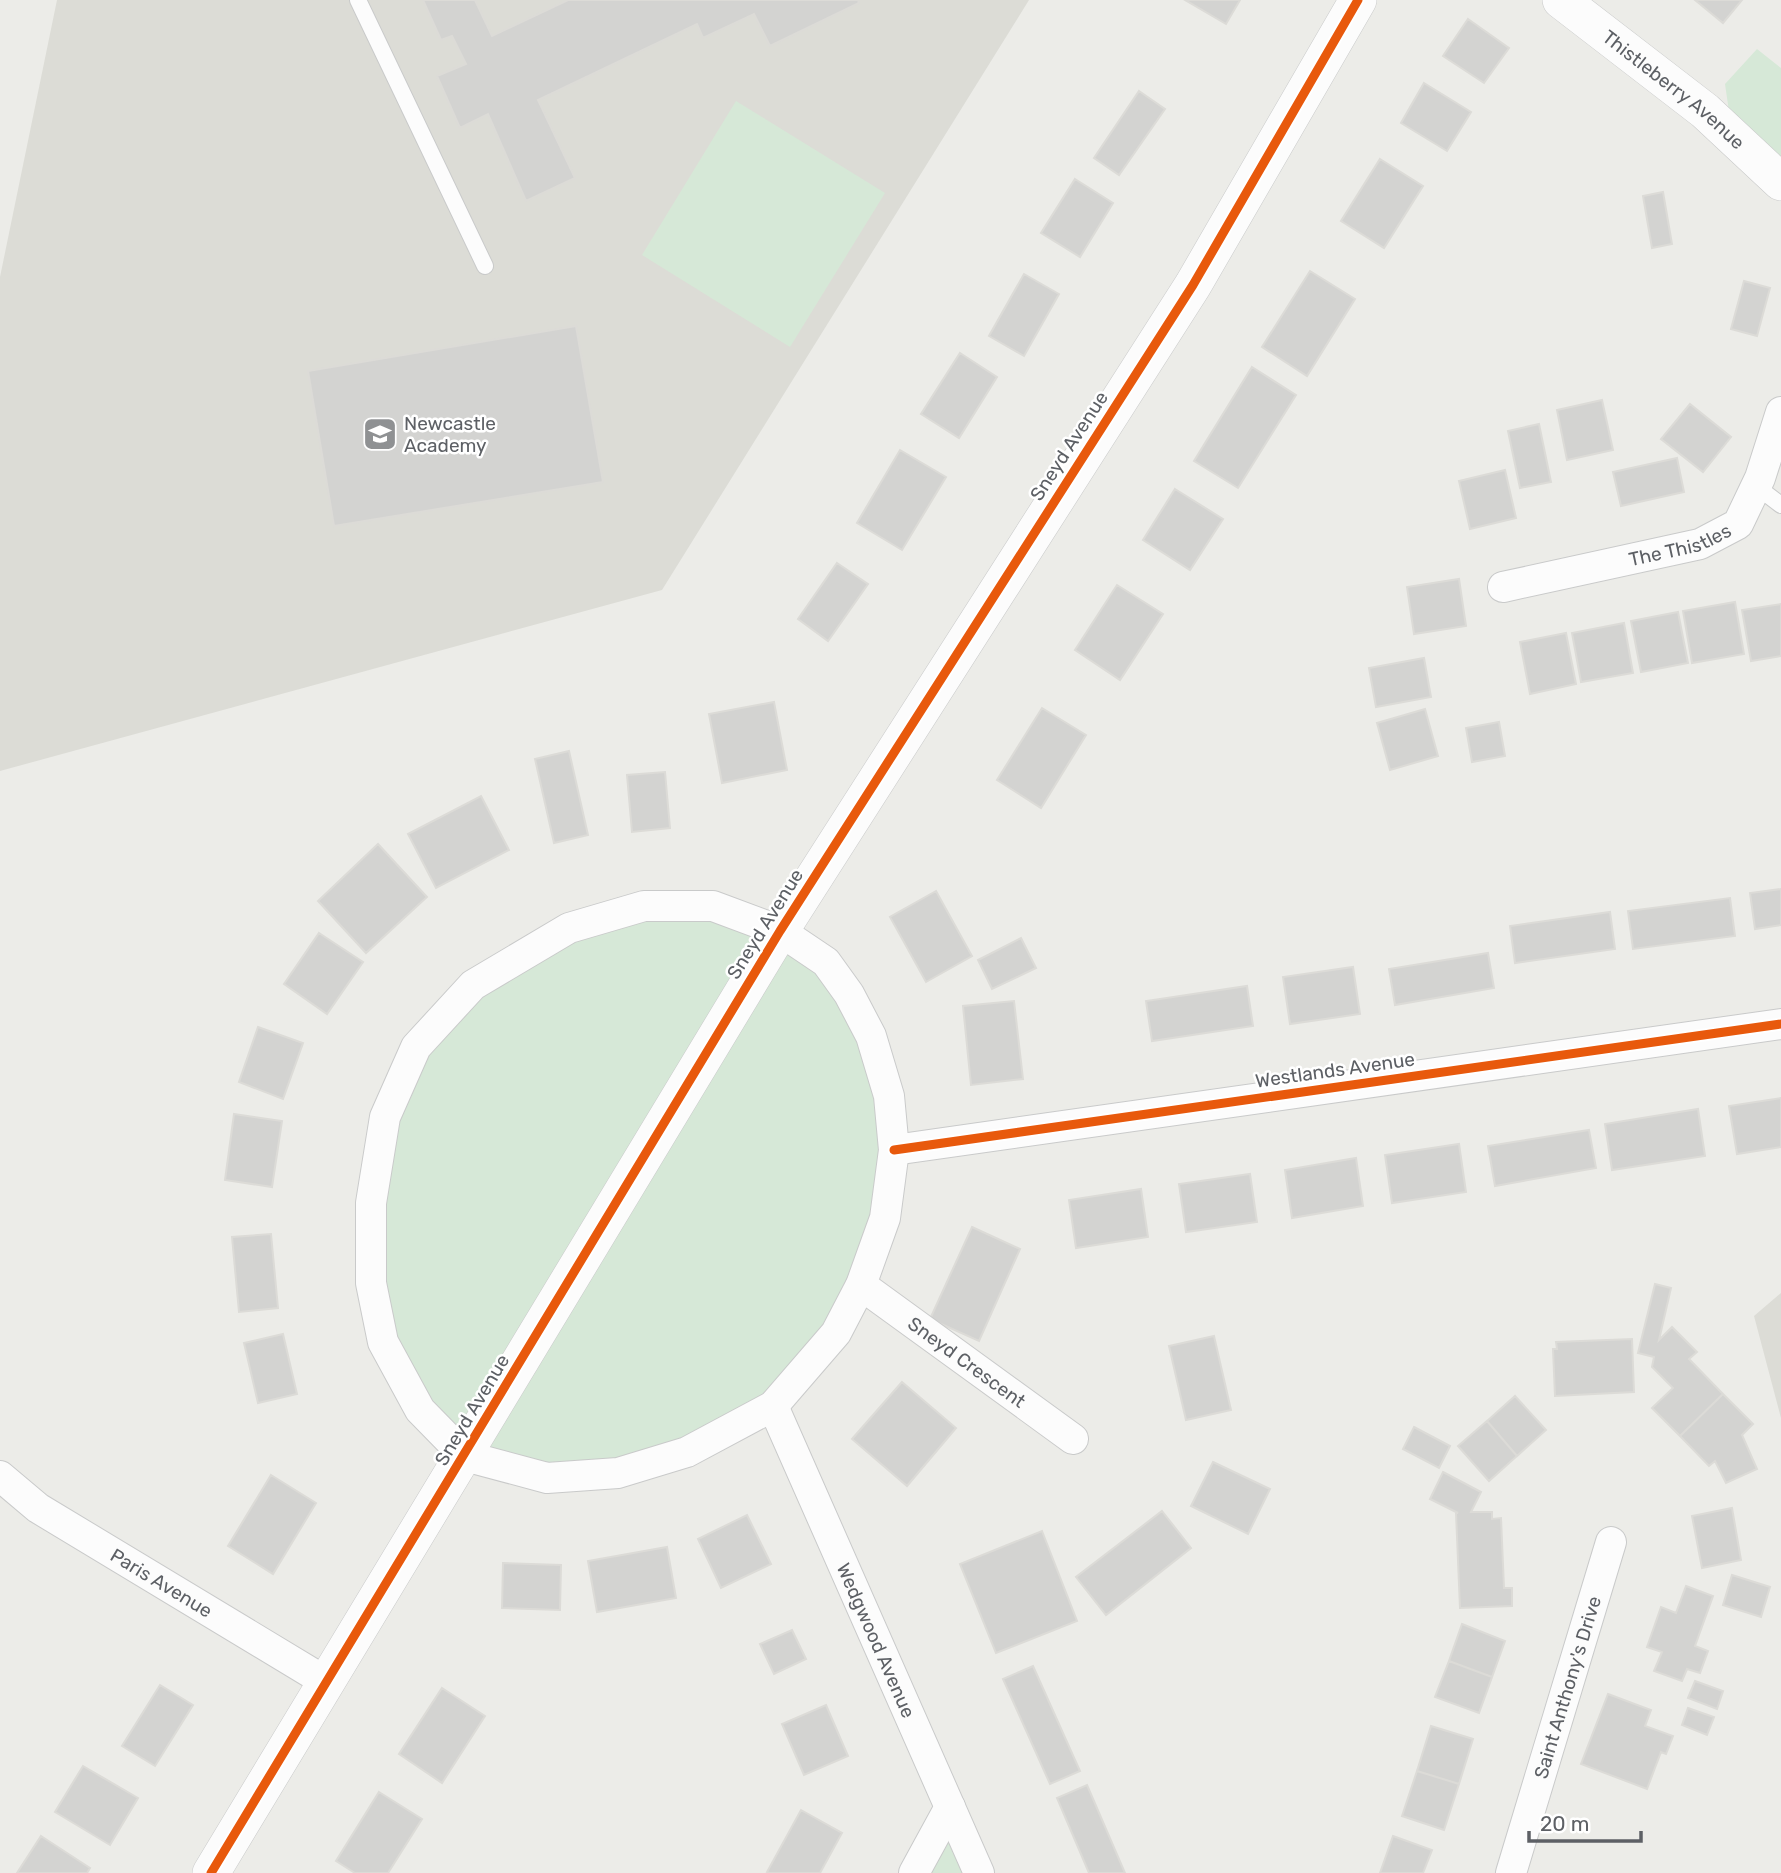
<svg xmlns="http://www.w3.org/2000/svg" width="1781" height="1873" viewBox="0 0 1781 1873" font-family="Rubik,sans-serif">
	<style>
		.education { fill: #dcdcd6 }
		.green { fill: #d6e8d7 }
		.building { fill: #d3d3d1; stroke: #dcdbd7; stroke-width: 2 }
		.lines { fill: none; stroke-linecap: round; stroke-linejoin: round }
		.service-casing { stroke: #c9caca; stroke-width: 18 }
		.minor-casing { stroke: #c9caca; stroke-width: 32 }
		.tertiary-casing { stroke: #c9caca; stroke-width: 38 }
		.service { stroke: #fcfcfc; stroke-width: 16 }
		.minor { stroke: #fcfcfc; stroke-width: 30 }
		.tertiary { stroke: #fcfcfc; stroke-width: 37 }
		.cycleway-casing { stroke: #fff; stroke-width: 13 }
		.cycleway { stroke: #e8590c; stroke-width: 9 }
		.labels { text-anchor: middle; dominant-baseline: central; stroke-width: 5; stroke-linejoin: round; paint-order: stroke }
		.street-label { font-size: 19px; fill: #5d6065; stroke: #fff }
		.poi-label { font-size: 19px; fill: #5d6065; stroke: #fff; text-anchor: start }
	</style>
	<rect width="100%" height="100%" fill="#ecece8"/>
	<!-- education -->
	<path class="education" d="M57 0H1029L662 590 0 771V277Z
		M1781 1293V1418L1754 1316Z"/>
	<!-- green -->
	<path class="green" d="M1757 49 1781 68V180L1733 139 1725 84Z
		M736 101 885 193 790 347 642 255Z
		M713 906 826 962 889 1096 861 1285 773 1406 618 1473 465 1456 420 1410 371 1283V1203L416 1047 569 928Z
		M950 1807 979 1873H914Z"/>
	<!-- building -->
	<path class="building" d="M423 0H475L492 36 568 0H858L859 3 770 46 754 14 703 38 697 24 538 100 575 178 526 201 488 114 460 128 437 76 466 64 452 36 441 40Z
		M1185 0H1240L1226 24Z
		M1695 0H1742L1723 23Z
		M1468 19 1509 48 1484 83 1443 56Z
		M1424 83 1471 112 1447 151 1401 123Z
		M1139 91 1165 109 1119 175 1094 158Z
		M1380 159 1423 186 1384 248 1341 221Z
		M1075 179 1113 203 1080 257 1041 233Z
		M1663 192 1672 244 1652 248 1643 196Z
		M1310 271 1355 299 1307 376 1262 347Z
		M1024 274 1059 294 1024 356 989 336Z
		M1744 281 1770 288 1757 336 1731 329Z
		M576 326 603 482 334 526 308 371Z
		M960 353 997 377 959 438 921 414Z
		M1252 367 1296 395 1238 488 1194 461Z
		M1602 400 1613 450 1567 460 1557 410Z
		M1690 404 1731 437 1703 472 1661 439Z
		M1539 424 1551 482 1520 488 1508 431Z
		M900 450 946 477 902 550 857 523Z
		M1677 458 1684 492 1621 506 1613 472Z
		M1505 470 1516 518 1470 529 1459 481Z
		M1175 489 1223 519 1190 570 1143 540Z
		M837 563 868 584 828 641 798 619Z
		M1459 579 1466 626 1414 634 1407 587Z
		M1117 585 1163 614 1120 680 1075 650Z
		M1735 602 1744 654 1692 663 1683 611Z
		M1781 604V656L1751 661 1742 610Z
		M1678 612 1688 663 1641 672 1631 621Z
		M1624 623 1633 673 1581 682 1572 633Z
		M1566 633 1576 684 1530 694 1520 642Z
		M1424 658 1431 697 1376 707 1369 668Z
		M774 702 787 770 722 783 709 714Z
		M1042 708 1086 735 1041 808 997 780Z
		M1425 709 1438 756 1390 770 1377 723Z
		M1499 722 1505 756 1472 762 1466 728Z
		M569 751 588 835 554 843 535 759Z
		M665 772 670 828 632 832 627 775Z
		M481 796 509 850 436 888 408 834Z
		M378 844 427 897 366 953 318 901Z
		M1781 889V925L1755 929 1750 893Z
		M936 891 972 956 926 982 890 917Z
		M1730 898 1735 936 1633 949 1628 911Z
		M1610 912 1615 949 1515 963 1510 926Z
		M319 933 363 962 327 1014 284 984Z
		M1021 938 1036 968 992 989 978 960Z
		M1488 953 1494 988 1395 1005 1389 969Z
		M1353 967 1360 1014 1290 1024 1283 977Z
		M1247 986 1253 1026 1152 1041 1146 1001Z
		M1014 1001 1023 1079 971 1085 963 1006Z
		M258 1027 303 1043 283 1099 239 1082Z
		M1781 1098V1147L1737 1154 1729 1106Z
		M1698 1109 1705 1156 1612 1170 1605 1124Z
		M234 1114 282 1121 272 1187 225 1180Z
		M1589 1130 1596 1168 1495 1186 1488 1146Z
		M1459 1144 1466 1192 1392 1203 1385 1155Z
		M1356 1158 1363 1206 1292 1218 1285 1170Z
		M1250 1174 1257 1222 1186 1232 1179 1184Z
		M1141 1189 1148 1237 1076 1248 1069 1200Z
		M972 1227 1020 1249 979 1341 930 1319Z
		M271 1234 278 1308 239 1312 232 1237Z
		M1655 1284 1671 1288 1659 1340 1672 1327 1697 1352 1689 1359 1723 1394 1680 1436 1652 1408 1673 1388 1652 1367 1654 1357 1638 1353Z
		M283 1334 297 1394 258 1403 244 1343Z
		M1214 1336 1231 1410 1186 1420 1169 1346Z
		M1632 1339 1634 1392 1555 1396 1553 1349H1557L1556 1342Z
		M902 1382 956 1428 907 1486 852 1439Z
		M1723 1394 1753 1424 1742 1435 1757 1469 1726 1483 1715 1461 1709 1466 1680 1436Z
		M1515 1396 1546 1430 1517 1456 1487 1421Z
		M1487 1421 1517 1456 1489 1481 1458 1446Z
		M1414 1427 1450 1446 1439 1468 1403 1449Z
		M1213 1462 1270 1489 1248 1534 1191 1506Z
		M1443 1472 1481 1492 1471 1512H1492V1519L1501 1518 1504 1588H1512V1606L1460 1608 1456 1513H1458L1430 1499Z
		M271 1475 316 1503 273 1574 228 1546Z
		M1732 1508 1741 1560 1702 1568 1692 1516Z
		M1162 1511 1191 1548 1106 1615 1076 1577Z
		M747 1515 771 1564 721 1588 698 1539Z
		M1042 1531 1077 1621 996 1653 960 1564Z
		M667 1547 676 1598 597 1612 588 1561Z
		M503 1563 561 1565 560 1610 502 1608Z
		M1732 1575 1770 1587 1761 1617 1723 1605Z
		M1686 1586 1713 1596 1695 1646 1708 1651 1700 1673 1687 1669 1682 1681 1654 1671 1662 1652 1647 1647 1661 1607 1676 1613Z
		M1462 1624 1505 1641 1492 1677 1449 1661Z
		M792 1630 806 1659 774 1674 760 1644Z
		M1449 1661 1492 1677 1479 1713 1435 1697Z
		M1033 1666 1080 1771 1050 1784 1003 1679Z
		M1695 1681 1723 1691 1717 1709 1688 1698Z
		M160 1685 193 1705 155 1766 122 1746Z
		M442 1688 485 1716 442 1783 399 1754Z
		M1608 1694 1651 1710 1645 1726 1673 1736 1666 1754 1661 1752 1647 1789 1581 1764Z
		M826 1705 848 1756 804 1775 782 1724Z
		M1688 1708 1714 1717 1707 1735 1682 1725Z
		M1431 1726 1473 1739 1459 1784 1417 1771Z
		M83 1766 138 1798 110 1845 55 1812Z
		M1417 1771 1459 1784 1444 1830 1402 1816Z
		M1087 1785 1125 1873H1089L1057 1798Z
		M379 1792 422 1819 388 1873H355L336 1861Z
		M801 1810 842 1833 820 1873H769L767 1872Z
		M41 1836 90 1868 87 1873H17Z
		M1393 1836 1432 1850 1423 1873H1380Z"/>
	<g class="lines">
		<!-- service casing -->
		<g class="service-casing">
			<path id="service" d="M358 0 485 266
				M1756 486 1781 505"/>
		</g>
		<!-- minor casing -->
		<g class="minor-casing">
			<g id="minor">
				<path id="s1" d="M1503 587 1700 544 1738 524 1760 478 1781 412"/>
				<path d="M644 906H713L780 931 826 962 849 994 871 1036 889 1096 894 1150 885 1218 861 1285 836 1333 773 1406 687 1452 618 1473 547 1478 465 1456 420 1410 383 1342 371 1283V1203L385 1117 416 1047 473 985 569 928Z"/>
				<path d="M894 1150 1781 1024"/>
				<path id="s2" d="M861 1285 1073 1439"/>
				<path id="s3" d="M773 1406 979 1873"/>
				<path id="s4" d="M0 1476 38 1508 328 1683"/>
				<path d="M914 1873 950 1807"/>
				<path id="s5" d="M1511 1873 1611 1542"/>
			</g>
		</g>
		<!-- tertiary casing -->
		<g class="tertiary-casing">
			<g id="tertiary">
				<path id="s6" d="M1561 0 1705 111 1781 182"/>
				<path d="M211 1873 780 931 1193 285 1358 0"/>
			</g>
		</g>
		<!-- service -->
		<use href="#service" class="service"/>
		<!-- minor -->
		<use href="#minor" class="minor"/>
		<!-- tertiary -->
		<use href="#tertiary" class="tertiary"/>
		<!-- cycleway casing -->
		<g class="cycleway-casing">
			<path id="cycleway" d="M894 1150 1781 1024
				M211 1873 780 931 1193 285 1358 0"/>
		</g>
		<!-- cycleway -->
		<use href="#cycleway" class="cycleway"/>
	</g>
	<!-- icons -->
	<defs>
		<g id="school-square" transform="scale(1.75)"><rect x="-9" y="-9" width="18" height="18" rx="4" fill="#8f9193" stroke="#fff"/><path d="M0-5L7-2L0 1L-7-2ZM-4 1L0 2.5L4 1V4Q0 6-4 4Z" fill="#fff"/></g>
	</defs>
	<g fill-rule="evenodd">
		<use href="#school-square" x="380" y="434"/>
	</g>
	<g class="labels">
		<!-- street labels -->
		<g class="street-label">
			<text stroke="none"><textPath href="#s6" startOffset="144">Thistleberry Avenue</textPath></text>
			<text transform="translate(1069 446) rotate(-57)">Sneyd Avenue</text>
			<text stroke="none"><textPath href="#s1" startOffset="182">The Thistles</textPath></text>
			<text transform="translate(765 924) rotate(-58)">Sneyd Avenue</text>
			<text transform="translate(1335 1070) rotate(-8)">Westlands Avenue</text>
			<text stroke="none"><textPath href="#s2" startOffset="131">Sneyd Crescent</textPath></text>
			<text transform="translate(472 1410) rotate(-59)">Sneyd Avenue</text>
			<text stroke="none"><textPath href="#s4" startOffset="194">Paris Avenue</textPath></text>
			<text stroke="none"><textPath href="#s3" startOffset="256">Wedgwood Avenue</textPath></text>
			<text stroke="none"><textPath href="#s5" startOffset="194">Saint Anthony's Drive</textPath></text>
		</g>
		<!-- poi labels -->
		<g class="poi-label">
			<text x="404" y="423">Newcastle<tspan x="404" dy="22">Academy</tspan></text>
		</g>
	</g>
	<!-- scale -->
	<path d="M1529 1831v10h112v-10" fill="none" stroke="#5d6065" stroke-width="3.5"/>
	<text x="1540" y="1831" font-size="21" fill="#5d6065" stroke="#ffffff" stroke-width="5" paint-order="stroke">20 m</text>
</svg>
